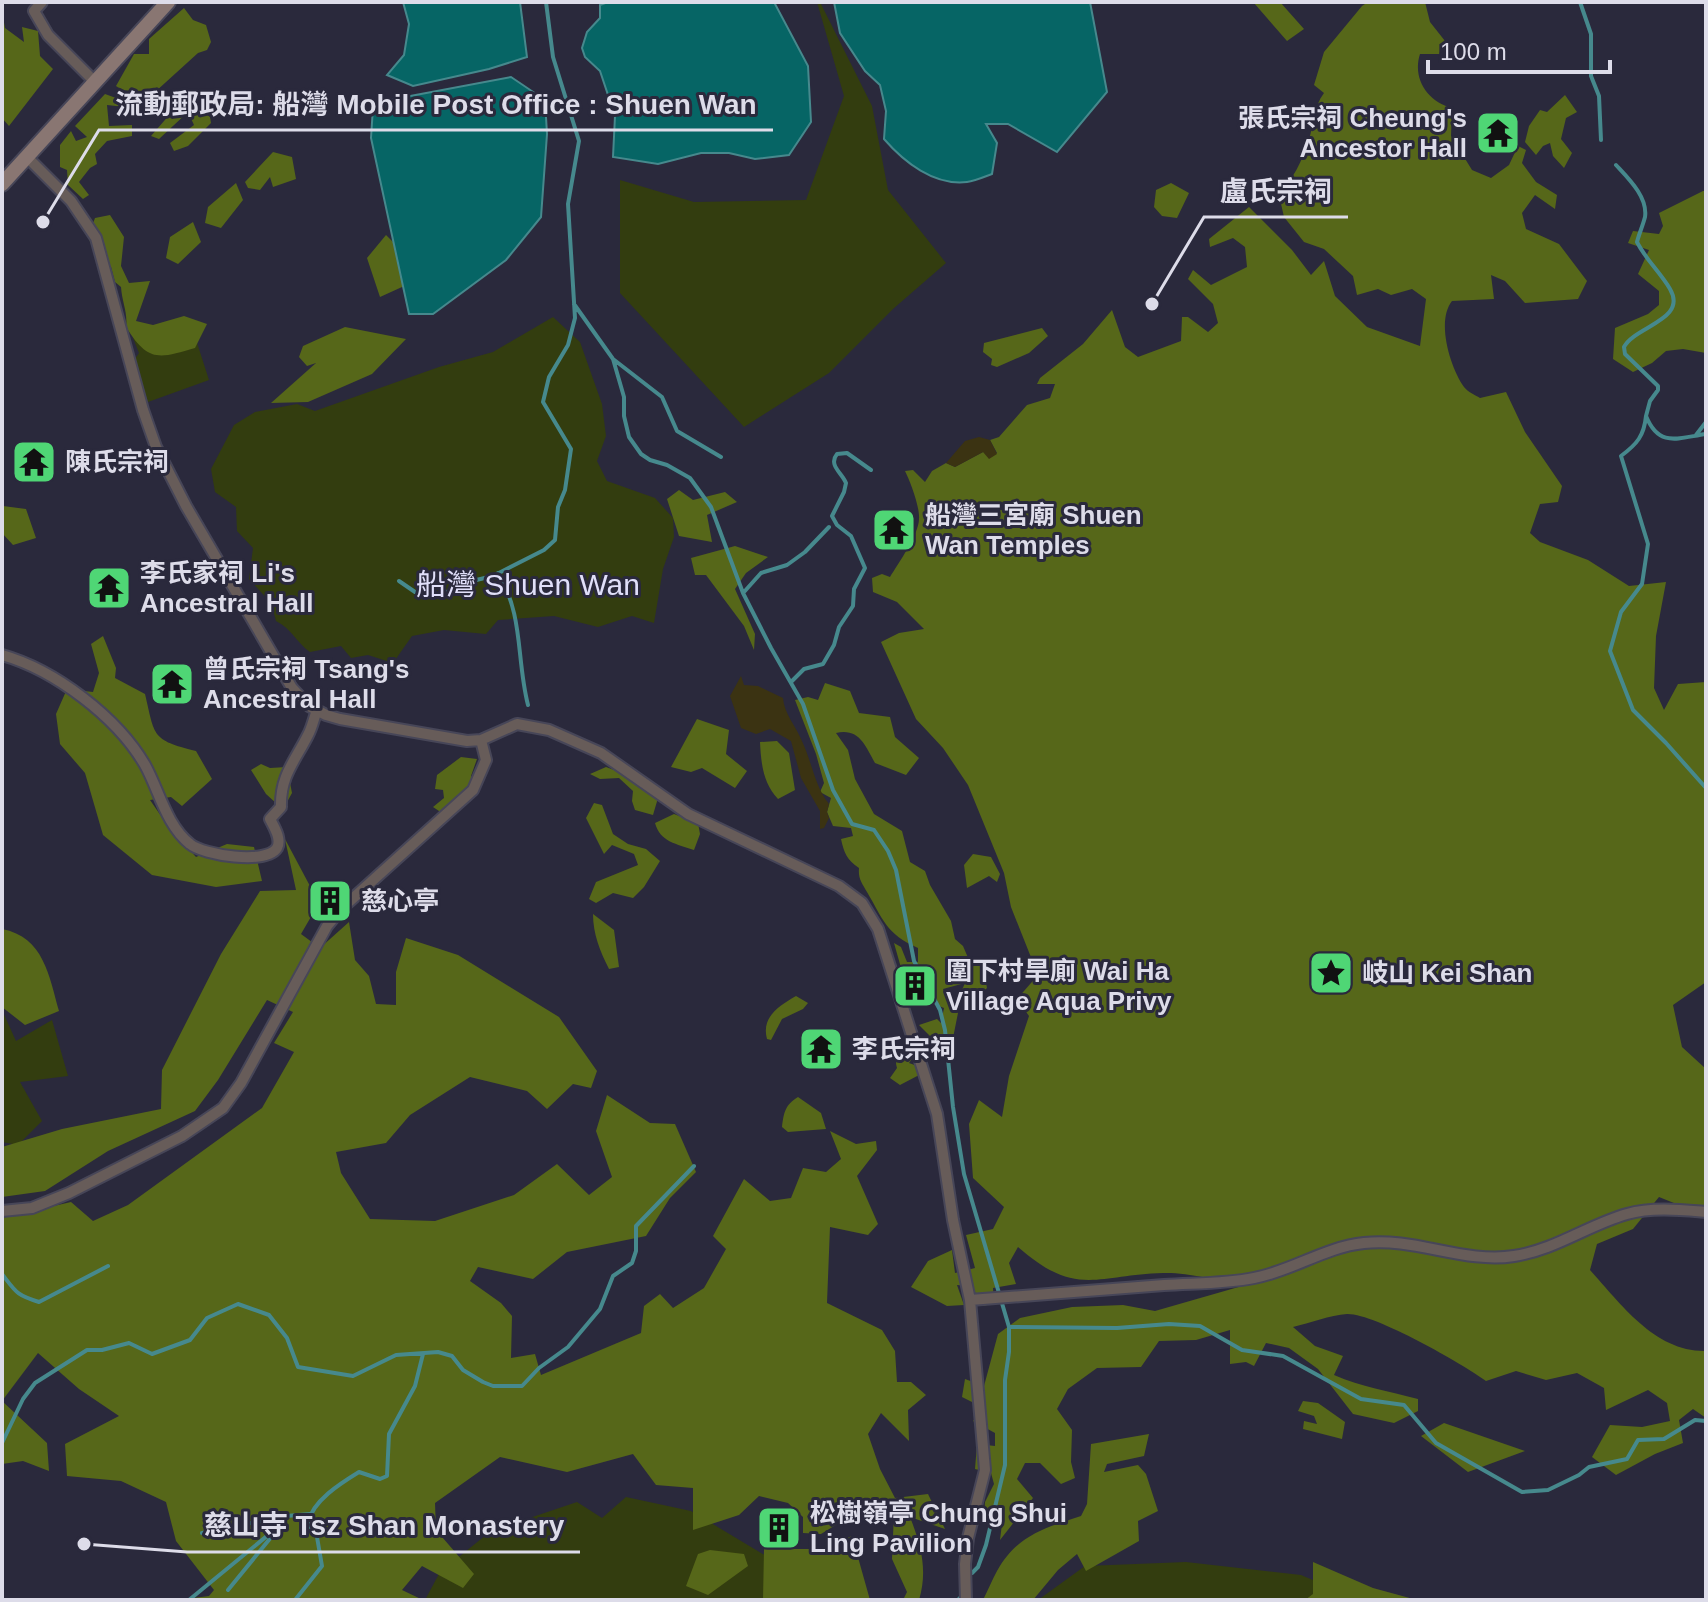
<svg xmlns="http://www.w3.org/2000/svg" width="1708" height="1602" viewBox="0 0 1708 1602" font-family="Arial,'Noto Sans TC',sans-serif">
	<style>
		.green { fill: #333d0f }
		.forest { fill: #566719 }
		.sand { fill: #3b3312 }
		.water { fill: #066565; stroke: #46898d; stroke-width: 2 }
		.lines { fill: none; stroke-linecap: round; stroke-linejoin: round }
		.stream { stroke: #46898d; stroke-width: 4 }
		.street-casing { stroke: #474658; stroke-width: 14 }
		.secondary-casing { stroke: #474658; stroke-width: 18 }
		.street { stroke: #675c59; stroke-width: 10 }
		.secondary { stroke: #897672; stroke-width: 14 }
		.labels { text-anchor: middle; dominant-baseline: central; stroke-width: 6; stroke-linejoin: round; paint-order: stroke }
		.poi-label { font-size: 26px; font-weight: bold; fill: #dddce9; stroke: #2a293c; text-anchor: start }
		.quarter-label { font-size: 30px; fill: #e0dff9; stroke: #2a293c }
		.leader { fill: none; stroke: #dddce9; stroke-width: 3 }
		.callout-dot { fill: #dddce9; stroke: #2a293c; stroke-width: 3 }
		.callout-label { font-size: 28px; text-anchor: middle; font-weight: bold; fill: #dddce9; stroke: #2a293c; stroke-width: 6; stroke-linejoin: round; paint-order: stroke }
	</style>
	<rect width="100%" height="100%" fill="#2a293c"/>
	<!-- green -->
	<path class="green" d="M817 2H820L872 106 888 190 946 263 893 309 829 373 744 427 620 293V180L694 202 806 200 844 96Z
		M553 317 580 342 602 404 606 436 597 461 607 481 655 498 673 518 674 537 663 569 654 623 632 616 598 627 554 616 498 620 486 634 444 630 412 636 393 663 368 655 351 658 341 646 310 652C296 642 292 629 276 621L271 603 249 579 253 548 237 531 236 507 215 492 211 469 234 425 255 412 297 404 315 411 439 367 493 352Z
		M190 321 209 380 148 402 135 359 139 353 133 338Z
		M2 1010 16 1041 52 1020 68 1076 20 1082 42 1121 18 1145 2 1142Z
		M626 1497 691 1511 788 1569 786 1600H425L440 1572 491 1531 577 1502 602 1518Z
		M1186 1562 1301 1575 1360 1600H1038L1085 1566Z"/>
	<!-- forest -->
	<path class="forest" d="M1261 2H1280L1304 29 1287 41 1254 3Z
		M1368 2H1425L1430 22 1445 41 1439 54H1420C1412 79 1428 102 1452 108L1451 136 1472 170 1491 178 1509 165 1518 146 1526 150 1522 163 1536 182 1557 195 1555 209 1535 195 1522 213 1526 229 1559 244 1587 281 1578 299 1525 303 1505 281 1491 275 1494 299 1452 301C1436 321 1450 367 1464 387 1468 392 1475 395 1480 398L1506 392 1525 432 1562 486 1558 502 1540 504 1530 533 1540 542 1588 560 1629 586 1666 582 1656 636 1654 688 1664 710 1678 684 1706 682V982L1673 1005 1682 1047 1706 1069V1216L1659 1197 1633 1229 1597 1244 1590 1270C1621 1304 1655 1352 1706 1351V1418L1693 1409 1679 1420 1683 1443 1655 1454 1616 1475 1592 1457 1610 1425 1642 1427 1670 1421 1667 1403 1648 1390 1606 1410 1604 1388 1577 1373 1546 1380 1516 1371 1486 1381C1463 1364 1374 1313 1347 1314 1330 1315 1310 1323 1293 1327L1315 1346 1343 1356 1334 1375C1362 1387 1388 1391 1418 1399V1411L1394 1423 1353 1414 1318 1369 1289 1348 1266 1343 1254 1366 1246 1362 1230 1364V1330L1196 1340 1159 1341 1141 1367 1097 1368 1068 1389 1057 1409 1072 1430 1071 1462 1075 1478 1061 1484 1040 1463H1025L1017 1479 1033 1498 1000 1540 1004 1507 984 1518 985 1502 994 1484 991 1473 975 1469 977 1444 995 1446V1433L973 1421 984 1408 962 1397 965 1379 984 1386 998 1334 1020 1318 1072 1307 1123 1305 1155 1311 1242 1286C1220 1280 1185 1272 1163 1273 1096 1275 1076 1298 1018 1247L1009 1263 1016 1284 993 1288 994 1303 984 1306 971 1286 957 1285 964 1305 947 1306 911 1287 928 1261 952 1250 955 1273 975 1268 966 1235 993 1229 1004 1207 973 1178 969 1124 979 1100 1002 1117 1009 1076 1029 1016 1017 999 1038 975 1011 907 1004 873 968 785 943 748 916 719 881 642 899 633 924 629 897 602 873 592 872 578 882 574 890 577C898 564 919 534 919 519 920 507 910 481 905 471L913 470 925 482 932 471 946 463 955 467 983 452 997 453 990 440 999 437 1027 405 1050 398 1055 384H1037L1040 378 1083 344 1112 310 1125 347 1138 357 1181 341 1182 317H1188L1208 332 1218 323 1213 304 1188 279 1193 270 1211 285 1247 267 1245 247 1233 238 1210 247 1209 239 1249 207 1292 250 1311 275 1324 261 1335 296 1367 327 1420 346 1426 299 1412 289 1391 295 1378 289 1357 295 1353 276 1324 249 1304 242 1284 217 1279 195C1293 178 1302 162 1309 140 1314 122 1313 108 1324 93L1314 85 1324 52 1362 6Z
		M184 8 193 20 206 25 211 42 207 50 198 53 133 112 127 99 132 91 122 90 116 86 134 54H149V39Z
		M2 11 5 28 24 42 22 27 38 31 40 56 53 69 9 126 2 118Z
		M105 94 116 98 126 94 125 107 107 105 109 126 132 125V136L107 141 95 154 97 164 90 168 79 182 89 195 83 199 68 185 67 170 60 167V145L71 131 76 141 87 137 75 126Z
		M1565 95 1577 112 1566 118 1561 139 1572 153 1564 168 1553 156 1550 143 1543 146 1536 155 1525 142 1529 126 1540 110 1547 112Z
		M188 101 210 117 211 123 188 146 174 151 170 143 194 125 188 112 159 139 151 136 177 106Z
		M273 152 292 157 296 179 273 187 270 177 260 190 248 188 245 182Z
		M236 183 243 200 221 228 205 223 208 207Z
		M1171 183 1189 193 1177 218 1162 216 1154 207 1156 190Z
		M1703 191H1706V353L1683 349 1666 351 1652 363 1633 372 1613 359 1615 328 1648 314 1659 305V291L1638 274 1649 250 1628 243 1633 231 1659 234 1663 226 1659 213Z
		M110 215 124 237 121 266 129 283 150 281 136 321 153 325 184 316 207 324 195 348C158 359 148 362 126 327 128 313 122 302 121 287L115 282 111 267 95 253 88 237 95 218Z
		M193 222 201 242 178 264 166 258 170 237Z
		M386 235 406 255 413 282 380 297 367 258Z
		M345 327 406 339 372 374 308 402 271 403 316 363 307 366 299 357 303 346Z
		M1042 328 1048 336 1029 353 997 367 991 365 992 359 983 352 984 343Z
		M679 490 693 500 725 492 737 502 707 515 712 542 679 536 667 499Z
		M3 506 26 509 36 538 13 545 2 533Z
		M735 546 768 557 746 573 735 589 755 634 754 650 744 626 706 575H695L691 558Z
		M103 636 116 668 115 678 145 694C155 736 151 740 196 751L212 779 182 806 171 797 150 800 168 826 196 857 227 844 254 847 262 881 216 887 152 875 103 835 85 773 60 744 56 714 67 689 93 692 99 673 91 644Z
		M825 683 850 691 859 713 890 717 895 737 919 758 906 775 875 763C865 745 859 728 836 733L848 750 855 779 874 814 902 831 910 862 925 871 930 885 951 921 955 939 963 946 972 967 982 960 987 988 966 1007 959 997 965 983 943 989 946 998 958 1013 952 1043 937 1051 938 1047 923 1044 929 1035 919 1025 937 1019 941 1023 944 1008 916 997 905 982 894 943 901 947 907 962H918V948C886 934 883 919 867 892 862 883 858 879 859 868 847 860 844 853 841 839L853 836 851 828 833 826 827 812 831 798 820 792 824 783 816 754 795 700 808 697 818 700Z
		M697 719 729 730 726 754 747 771 735 788 702 768 691 772 671 767Z
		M777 741 789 753 795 790 778 799C763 783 761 763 760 742Z
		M461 757 477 759 471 776 478 787 448 817 433 807 444 798 443 790 435 789 437 775Z
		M261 764 270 768 287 767 292 793 287 802 277 804 266 794 251 770Z
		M606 767 625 774 658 798 653 815 635 810 632 801 633 791 619 778 600 779 590 774Z
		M594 803 602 805 613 834 628 844 646 849 660 861 644 887 633 898 613 893 596 903 589 899 596 882 638 865 634 854 612 845 604 854 586 818Z
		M674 814 698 823 700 834 694 850C677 844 660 842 655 823Z
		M285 839 319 903 301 934 320 948 349 922 355 960 369 976 376 1004 396 1005V972L406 938 458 955 559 1017 597 1071 591 1088 573 1084 547 1109 527 1091 470 1077 410 1115 386 1143 336 1152 341 1173 370 1219 435 1221 514 1195 557 1164 589 1195 612 1177 596 1131 607 1095 650 1123 675 1124 696 1172 670 1198 646 1236 567 1252 533 1279 478 1267 470 1281 501 1303 512 1316 511 1358 535 1354 541 1375 641 1333 644 1306 660 1294 673 1308 704 1288 726 1249 713 1236 744 1179 770 1201 791 1198 803 1168 826 1172 841 1159 830 1131 856 1144 876 1141 877 1150 857 1176 878 1224 868 1235 830 1227 827 1303 882 1330 895 1351 897 1382H911L926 1395 908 1410 909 1441 881 1413 868 1434 880 1469 895 1498 928 1494 945 1529 910 1517C921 1545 928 1570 919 1600H903L907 1592 892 1559 894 1513 865 1507 821 1534 803 1533V1517L788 1503 759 1496 739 1515 693 1530V1488L656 1485 633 1454 567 1472 500 1457 435 1503 436 1530 474 1574 463 1588 422 1566 402 1590 423 1600H178L209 1596 214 1590 176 1541 166 1502 121 1481 67 1476 65 1444 119 1416 79 1389 38 1353 2 1401V1218L71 1202 93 1221 128 1205 262 1108 294 1052 274 1043 293 1012 267 1000 218 1080 195 1111 108 1151 45 1191 2 1197V1147L62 1129 161 1109 162 1070 221 954 260 891 296 890Z
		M973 854 991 857 1000 874 997 882 989 876 967 888 964 865Z
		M593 914 614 930 619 967 609 969C600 951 593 934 593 914Z
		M2 929C44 937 49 976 59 1011L25 1025 2 1007Z
		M796 996 808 1003 803 1009 782 1019 771 1040 767 1039C761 1017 779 1006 796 996Z
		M910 1039 916 1053 909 1063 920 1067 921 1074 900 1085 890 1078 897 1068C893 1056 901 1046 910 1039Z
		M798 1097 821 1113 826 1129 788 1132 782 1127C784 1112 785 1105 798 1097Z
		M2 1401 47 1443 49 1471 23 1461 2 1464Z
		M1303 1401 1318 1403 1345 1422 1342 1439 1303 1429 1304 1421 1317 1424 1314 1416 1298 1411Z
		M1444 1423 1525 1451 1468 1472 1421 1436Z
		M1149 1434 1144 1456 1107 1464 1104 1472 1138 1465 1146 1474 1158 1511 1138 1521 1139 1541 1086 1571 1077 1554 1058 1570 1033 1600H983C988 1590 992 1580 997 1571 1017 1535 1045 1528 1081 1516L1087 1504 1091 1444Z
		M852 1536 870 1600H763L764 1549H820Z
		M710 1550 744 1554 748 1566 708 1595 686 1586 698 1554Z
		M1313 1562 1373 1588 1417 1600H1305L1313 1594Z"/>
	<!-- sand -->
	<path class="sand" d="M979 437 990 440 997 454 989 459 983 452 955 467 946 463 965 441Z
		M741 676 744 685 758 686 783 698C784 713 795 725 801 739 812 761 814 785 829 804L827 812 829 818 824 828 820 829V811L801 778 791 741 770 729 756 734 741 728 730 696Z"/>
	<!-- water -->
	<path class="water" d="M403 2H520L527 57 489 69 413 86 387 75 404 55 409 24Z
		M608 2H774L808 66 811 122 789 155 755 159 729 153H701L658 164 613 157 615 116 600 71 585 57 582 48 587 32 600 18V5Z
		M834 2H1090L1107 92 1057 152 1008 124H986L997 143 992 174C984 177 975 181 967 182 934 186 904 162 884 139L886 111 880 85 865 71 840 33Z
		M511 77 545 100 547 134 541 217 506 260 433 314H409L371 138 373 107 389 100Z"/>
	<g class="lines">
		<!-- stream -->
		<path class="stream" d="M1580 2 1591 34V76L1599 96 1601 140
			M1616 165C1628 178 1648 197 1645 217 1643 225 1639 234 1637 242 1646 260 1660 272 1670 289 1688 320 1635 326 1624 347L1625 354 1658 386V390L1650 401 1646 416C1659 448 1678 438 1706 434
			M574 304 613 359 662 397 677 431 721 457
			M613 359 624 397V416L629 437 641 454 650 460 667 465 690 478 711 507 743 593 771 648 803 704 833 790 852 824 874 830 888 851 896 870 914 961 940 1010 945 1030 953 1107 964 1174 1009 1327V1352L1005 1380V1465L986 1545 978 1567 972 1573
			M1646 416C1644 436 1637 444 1621 456L1648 544 1642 584 1621 612 1610 651 1633 710 1666 743 1706 788
			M1696 435 1706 422
			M498 573C524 616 516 658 528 705
			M399 581 415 592 431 594 453 591 468 582 493 576 544 550 555 540 558 507 565 490 571 449 543 402 549 377 568 345 575 318 568 204 579 141 553 57 546 2
			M744 592 761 573 787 565 805 552 829 527
			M792 681 804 669 823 664 834 645 839 627 853 606 854 589 865 568 851 536 837 525 832 516 844 492 846 483C842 473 828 465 837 454L847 453 871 470
			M2 1274C16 1292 16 1295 39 1302L108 1266
			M1009 1327 1117 1328 1169 1324 1200 1326 1242 1350 1283 1356 1361 1399 1404 1405 1436 1443 1522 1492 1548 1490 1579 1475 1589 1467 1627 1459 1638 1440 1664 1439 1695 1420 1706 1421
			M2 1443 23 1399 35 1383 87 1350H102L129 1343 152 1354 190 1340 207 1318 238 1304 269 1315 287 1338 298 1367 353 1376 396 1355 438 1352 452 1356 463 1370 483 1382 493 1386H522L539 1368 568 1347 600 1309 613 1276 632 1263 636 1251V1226L694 1166
			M202 1533 286 1516
			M228 1590 277 1530
			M189 1600 284 1522 286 1516 310 1514
			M295 1600 322 1566 317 1537 308 1523C312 1501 341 1483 359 1472L380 1479 387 1476 389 1434 415 1386 423 1354
			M958 1600 961 1597"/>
		<!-- street casing -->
		<g class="street-casing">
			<path id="street" d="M42 2 34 11 48 35 95 82
				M28 158 71 201 96 238 143 410 156 447 186 506 292 688 309 706 326 715 340 719 467 741 481 740 517 724 549 730 601 753 688 814 839 886 862 903 878 929 937 1114 953 1220 970 1300 985 1470 968 1538 965 1564 966 1600
				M2 655C55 670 117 717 145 765 159 790 166 825 190 844 203 855 266 865 277 848 282 839 274 827 270 819L281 807C280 776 295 761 308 735 312 728 314 718 317 710
				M2 1211 32 1208 69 1193 182 1136 223 1108 241 1083 327 926 341 909 473 790 486 760 481 740
				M970 1300C1034 1295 1099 1290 1164 1285 1194 1283 1224 1284 1254 1278 1292 1271 1325 1247 1364 1243 1414 1237 1465 1264 1514 1256 1555 1250 1588 1225 1627 1214 1652 1207 1681 1210 1706 1212"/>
		</g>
		<!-- secondary casing -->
		<g class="secondary-casing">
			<path id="secondary" d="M2 184 168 2"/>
		</g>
		<!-- street -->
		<use href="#street" class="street"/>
		<!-- secondary -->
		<use href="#secondary" class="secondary"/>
	</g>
	<!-- icons -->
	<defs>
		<g id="temple-square" transform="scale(2.3)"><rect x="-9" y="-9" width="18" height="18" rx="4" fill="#4fd675" stroke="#2a293c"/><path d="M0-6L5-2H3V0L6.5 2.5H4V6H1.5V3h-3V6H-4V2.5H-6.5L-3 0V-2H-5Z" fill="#111"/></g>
		<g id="building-square" transform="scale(2.3)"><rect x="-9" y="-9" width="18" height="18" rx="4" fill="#4fd675" stroke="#2a293c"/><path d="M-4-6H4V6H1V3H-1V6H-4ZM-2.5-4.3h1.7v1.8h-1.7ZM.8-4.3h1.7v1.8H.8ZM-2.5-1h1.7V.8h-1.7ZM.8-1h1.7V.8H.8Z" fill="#111"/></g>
		<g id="sight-square" transform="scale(2.3)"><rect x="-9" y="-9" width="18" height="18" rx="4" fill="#4fd675" stroke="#2a293c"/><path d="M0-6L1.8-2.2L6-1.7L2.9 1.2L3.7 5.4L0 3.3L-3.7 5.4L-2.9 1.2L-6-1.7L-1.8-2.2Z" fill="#111"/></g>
	</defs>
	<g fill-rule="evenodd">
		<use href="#temple-square" x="1498" y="133"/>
		<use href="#temple-square" x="34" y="462"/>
		<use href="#temple-square" x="894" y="530"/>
		<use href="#temple-square" x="109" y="588"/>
		<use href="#temple-square" x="172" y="684"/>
		<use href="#building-square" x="330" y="901"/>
		<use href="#sight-square" x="1331" y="973"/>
		<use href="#building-square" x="915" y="986"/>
		<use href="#temple-square" x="821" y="1049"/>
		<use href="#building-square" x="779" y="1528"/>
	</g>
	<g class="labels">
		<!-- poi labels -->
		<g class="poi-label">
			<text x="1467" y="118" text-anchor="end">張氏宗祠 Cheung's<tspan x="1467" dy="30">Ancestor Hall</tspan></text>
			<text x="65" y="462">陳氏宗祠</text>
			<text x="925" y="515">船灣三宮廟 Shuen<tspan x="925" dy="30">Wan Temples</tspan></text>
			<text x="140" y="573">李氏家祠 Li's<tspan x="140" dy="30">Ancestral Hall</tspan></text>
			<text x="203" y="669">曾氏宗祠 Tsang's<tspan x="203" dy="30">Ancestral Hall</tspan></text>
			<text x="361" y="901">慈心亭</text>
			<text x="946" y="971">圍下村旱廁 Wai Ha<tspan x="946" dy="30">Village Aqua Privy</tspan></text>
			<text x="1362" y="973">岐山 Kei Shan</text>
			<text x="852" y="1049">李氏宗祠</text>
			<text x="810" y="1513">松樹嶺亭 Chung Shui<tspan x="810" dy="30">Ling Pavilion</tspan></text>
		</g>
		<!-- quarter labels -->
		<g class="quarter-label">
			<text x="528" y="584">船灣 Shuen Wan</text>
		</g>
	</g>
	<!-- callouts -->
	<path class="leader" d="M43 222L99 130H773M1152 304L1204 217H1348M84 1544L187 1552H580"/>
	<g class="callout-dot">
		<circle cx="43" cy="222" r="8"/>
		<circle cx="1152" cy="304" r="8"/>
		<circle cx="84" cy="1544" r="8"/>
	</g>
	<g class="callout-label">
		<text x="436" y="114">流動郵政局: 船灣 Mobile Post Office : Shuen Wan</text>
		<text x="1276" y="201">盧氏宗祠</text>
		<text x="384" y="1535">慈山寺 Tsz Shan Monastery</text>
	</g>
	<!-- border -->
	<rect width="1708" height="1602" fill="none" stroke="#dddce9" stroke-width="8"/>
	<!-- scale -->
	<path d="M1428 60v12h182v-12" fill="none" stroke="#dddce9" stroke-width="4"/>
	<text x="1440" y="60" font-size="24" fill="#dddce9" stroke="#2a293c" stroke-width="6" paint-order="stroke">100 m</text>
</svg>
